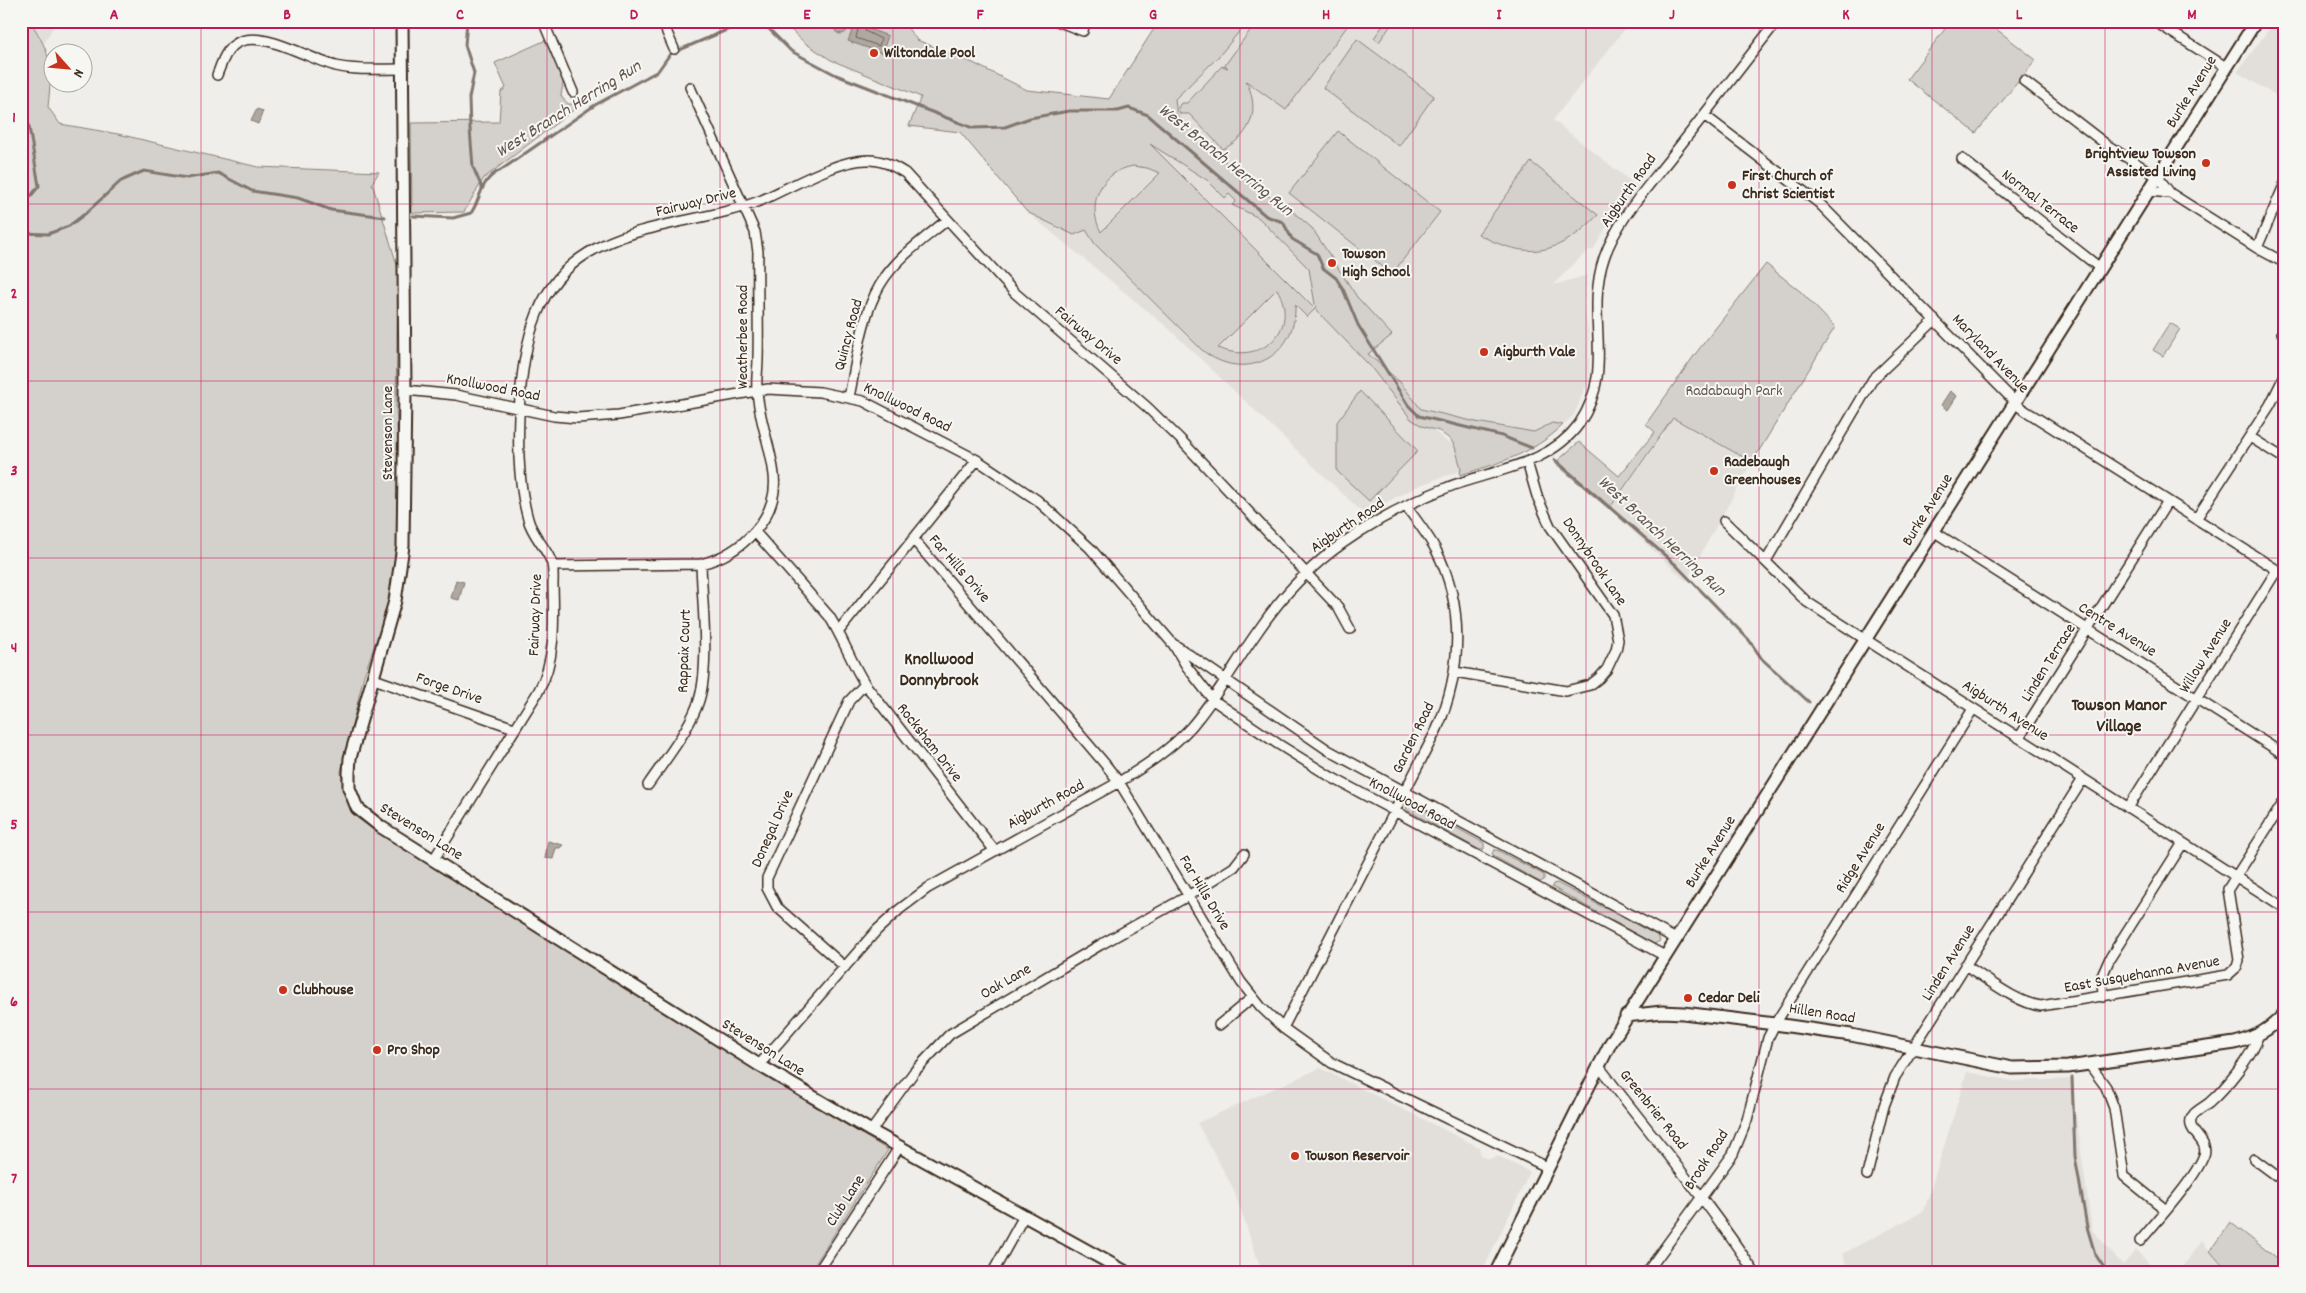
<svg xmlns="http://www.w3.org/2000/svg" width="2306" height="1293" viewBox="0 0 2306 1293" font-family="Dekko,sans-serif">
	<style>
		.built { fill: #e2dfdb }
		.green { fill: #d4d1cc; stroke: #887e75; fill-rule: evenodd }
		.water { fill: #afa8a1; stroke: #81766d }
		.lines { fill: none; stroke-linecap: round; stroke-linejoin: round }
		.shore { stroke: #695c52; stroke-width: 1 }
		.stream { stroke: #81766d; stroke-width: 3 }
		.street-casing { stroke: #3b2a1e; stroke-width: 12 }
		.secondary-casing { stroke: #3b2a1e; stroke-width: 15 }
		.street { stroke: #f6f6f2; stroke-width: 9 }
		.secondary { stroke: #f6f6f2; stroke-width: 11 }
		.grid { fill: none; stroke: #c2185b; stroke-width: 1; stroke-opacity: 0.55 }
		.poi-dot { fill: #c8321e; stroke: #f6f6f2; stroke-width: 2 }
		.labels { text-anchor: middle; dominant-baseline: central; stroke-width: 4; stroke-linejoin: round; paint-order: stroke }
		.poi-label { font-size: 16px; font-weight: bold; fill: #3b2a1e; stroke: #f6f6f2; text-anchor: start }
		.street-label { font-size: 16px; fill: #3b2a1e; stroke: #f6f6f2 }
		.park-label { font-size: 16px; fill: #61544a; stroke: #f6f6f2 }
		.water-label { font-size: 18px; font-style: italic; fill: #64564c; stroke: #f6f6f2 }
		.neighbourhood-label { font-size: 18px; font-weight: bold; fill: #3b2a1e; stroke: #f6f6f2 }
		.neatline { fill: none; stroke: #c2185b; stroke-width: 2 }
		.grid-label { font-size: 16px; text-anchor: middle; font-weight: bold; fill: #c2185b }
	</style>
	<rect width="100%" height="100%" fill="#efeeea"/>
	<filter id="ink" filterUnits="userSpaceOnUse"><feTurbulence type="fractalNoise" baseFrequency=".02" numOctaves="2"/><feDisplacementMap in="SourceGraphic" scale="10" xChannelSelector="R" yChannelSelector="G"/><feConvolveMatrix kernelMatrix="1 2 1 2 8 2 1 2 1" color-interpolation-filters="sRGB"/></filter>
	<g filter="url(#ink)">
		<!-- built -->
		<path class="built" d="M30 21H56L44 44Z
			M1247 21H1613L1624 30 1553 120 1638 187 1621 210 1614 214 1593 250H1589L1581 257 1553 285 1588 275 1584 302 1589 340V379L1574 415 1547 440 1421 409 1400 382 1428 425 1447 442 1469 446 1480 464 1420 485 1364 514 1168 328 1027 212 1248 23Z
			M2275 21H2285V101L2237 72Z
			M1672 418 1752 462 1686 581 1609 509 1664 433Z
			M1320 1068 1479 1147 1481 1156 1489 1159 1498 1156 1530 1172 1482 1272H1262L1233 1188 1197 1123Z
			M1967 1072 2012 1081 2071 1079 2092 1230 2123 1265 2136 1250 2157 1272H1849L1842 1254 1924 1211Z
			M2201 1240 2228 1272H2180Z"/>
		<!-- green -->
		<path class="green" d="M21 21H30C53 57 52 66 48 107L60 124 118 134 258 167 379 172 372 183 398 268 396 405 400 488 395 574 383 621 364 675 341 772 344 793 357 818 782 1086 888 1150 810 1272H21Z
			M800 21H902L917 40 973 63 1027 90 1109 99 1159 21H1248L1219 56 1175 99 1177 115 1219 156 1263 194 1280 201 1312 228 1357 297 1392 335 1368 354 1400 382 1421 409 1476 422 1534 432 1552 423 1563 425C1533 454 1499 463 1460 475L1461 468 1455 447 1451 440 1439 431 1422 426 1411 419 1370 366 1316 310 1309 269 1259 218 1232 205 1236 201 1229 194 1225 198 1207 180 1150 144 1315 309 1307 317 1295 305C1297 358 1243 384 1202 350L1095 244 1086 230 1074 235 1027 212 960 132 909 126 921 97 831 60 805 43 790 29ZM1133 166 1147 168 1160 173 1101 232C1086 204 1100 172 1133 166ZM1277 289C1301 330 1261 366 1218 348Z
			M1257 21H1351L1286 110 1246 81C1260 108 1253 135 1223 149L1189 114H1180L1178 108 1181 103H1187L1222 66 1228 68 1225 65Z
			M1386 21H1394L1379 42 1374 38Z
			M1951 21H1986L2036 60 1976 133 1907 79Z
			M1357 39 1434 96 1399 146 1323 88Z
			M546 40 564 77 561 96 568 104H574L575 109 484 178 464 212 412 213 411 123 499 122 501 92 506 88 495 63Z
			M1338 131 1440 212 1392 274 1289 193Z
			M1531 162 1598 215C1559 255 1528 261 1478 234Z
			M1766 264 1801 292 1835 327 1752 462 1673 418 1609 509 1555 463 1579 442 1619 476 1655 432 1646 424 1696 353Z
			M2170 323 2180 329 2163 356 2153 350Z
			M1360 391 1418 451 1369 501 1337 471V422Z
			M1411 803 1484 843V849L1480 850 1407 810 1406 806Z
			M1494 850H1497L1544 875V880L1540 882 1495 857 1492 854Z
			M1557 883 1658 936 1660 941 1654 944 1552 887 1553 884Z
			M2230 1222 2285 1265 2280 1272H2228L2210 1251Z"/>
		<!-- water -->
		<path class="water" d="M834 27a7 7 0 1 1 14 0a7 7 0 1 1-14 0Z
			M856 21H872L869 29 888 36 882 53 848 41Z
			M257 109 263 111 258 124 251 121Z
			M1950 391 1957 396 1948 410 1941 405Z
			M456 580 464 582 459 600 451 598Z
			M548 841 563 845 560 848H556L553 859 545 858Z"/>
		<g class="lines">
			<!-- shore -->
			<path class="shore" d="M860 21 856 38 879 46 881 39 865 31 866 21"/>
			<!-- stream -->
			<path class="stream" d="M467 21 465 45 474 73 469 98 470 129 473 167 482 188
				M21 34 23 47 21 54
				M21 108 29 127 39 186 21 208
				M413 216 453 218 471 213C482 197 480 179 501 170L595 105 658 71 670 54 729 29 744 25H765L791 51 836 75 973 128 1005 127 1030 118 1069 111H1118L1129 108 1148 115 1266 216 1283 222 1292 239 1317 254 1323 268 1336 278 1343 289 1358 325 1408 405 1419 416 1502 436 1532 448
				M21 233 48 234 69 226 86 213 121 181 144 171 187 178 218 173 252 191 298 198 331 210 385 217
				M1555 460 1676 565 1749 640 1762 659 1809 702
				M2072 1078 2075 1156 2087 1227 2095 1254 2107 1272"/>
			<!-- street casing -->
			<g class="street-casing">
				<path id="street" d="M543 21 573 92
					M662 21 674 49
					M1057 21 1083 31 1085 21
					M2154 21 2226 67
					M217 75C221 65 225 51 234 45 258 26 310 60 336 66 357 71 380 69 402 69
					M2024 81 2107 145 2158 177 2170 193 2257 248 2285 263
					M1704 115 1820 204 2021 408 2285 575
					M1962 159 2100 268
					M2149 191 2170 193
					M2257 248 2285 183
					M2285 320 2282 333 2285 337
					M405 390 456 395 554 416 577 418 619 415 768 389 820 392 863 401 977 460 1037 500 1090 548 1173 644 1187 667 1213 700 1278 744 1331 777 1665 956
					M849 397C857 360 861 317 880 285 895 259 924 239 947 220
					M2250 437 2285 459
					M2196 519 2270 405 2285 375
					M1724 521 1807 602 2285 908
					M1933 531 2285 755
					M755 532 829 616C843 638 851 662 865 684L995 851
					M914 540 1105 764 1119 782 1241 982 1261 1007 1283 1028 1332 1063 1547 1167
					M1766 561 1873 379 1935 320
					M553 566 701 564C740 554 779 519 774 475 771 446 758 418 757 389 756 379 758 369 758 359 759 323 757 288 758 252L755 232 690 87
					M839 631 977 460
					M1175 645 1328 750 1676 939
					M1455 672 1566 691 1590 685 1599 678 1607 669 1616 650 1618 640 1613 615 1550 526 1537 496 1527 462
					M374 679 514 728
					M2019 738 2168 501
					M648 785C665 760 686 734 697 706 711 672 702 603 701 564
					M2128 808 2277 570
					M434 859 538 692C556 661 554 620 553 585 553 578 554 568 551 561 545 546 532 535 528 519 513 465 516 366 537 314 547 289 565 267 588 253 638 222 707 222 762 200 791 187 837 160 867 160 881 159 893 165 905 173L1015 293 1147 407 1180 439 1338 607 1350 629
					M1965 965C1986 978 2016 1003 2041 1006L2228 975 2237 967 2239 960 2228 889 2285 800
					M845 967 777 907 767 888V878L849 701 865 684
					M2103 997 2102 976 2110 958 2183 843
					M1219 1025 1253 997
					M1283 1028 1437 729C1462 672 1465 606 1436 550 1428 535 1416 520 1406 506
					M2089 1064 2106 1087 2114 1108 2124 1176 2166 1210
					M759 1065 877 930 900 909 928 888 1119 782C1145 766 1170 750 1191 727 1217 697 1235 663 1258 631 1281 597 1309 567 1343 543 1374 521 1411 502 1446 488 1491 470 1549 466 1579 424 1617 368 1584 318 1604 258 1617 220 1647 188 1672 156 1707 111 1742 66 1777 21
					M1598 1065C1650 1134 1707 1199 1754 1272
					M871 1131 914 1072 950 1034 1100 945 1188 896 1234 867 1244 854
					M2254 1159 2285 1182
					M1867 1175 1884 1106 1895 1077 2083 779
					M2140 1241C2158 1220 2195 1179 2204 1155 2210 1139 2181 1130 2194 1114 2198 1110 2204 1107 2209 1103 2225 1089 2253 1055 2258 1036
					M818 1272 900 1146
					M993 1272 1024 1216
					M1647 1272 1733 1154 1747 1120 1768 1038 1775 1024 1973 709"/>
			</g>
			<!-- secondary casing -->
			<g class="secondary-casing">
				<path id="secondary" d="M402 21 405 390 403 546 395 601 350 758 349 773V788L357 808 381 827 759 1065 871 1131 1126 1272
					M1626 1016 1662 1012 1683 1013 1775 1024 1851 1035 2012 1068 2068 1067 2235 1043C2256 1037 2270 1030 2285 1013
					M1496 1272 1610 1044 2256 21"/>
			</g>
			<!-- street -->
			<use href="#street" class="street"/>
			<!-- secondary -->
			<use href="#secondary" class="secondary"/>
		</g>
	</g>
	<!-- grid -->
	<path class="grid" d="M201 21V1272M374 21V1272M547 21V1272M720 21V1272M893 21V1272M1066 21V1272M1240 21V1272M1413 21V1272M1586 21V1272M1759 21V1272M1932 21V1272M2105 21V1272M21 204H2285M21 381H2285M21 558H2285M21 735H2285M21 912H2285M21 1089H2285"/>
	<!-- markers -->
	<g class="poi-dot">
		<circle cx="874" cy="53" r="5"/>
		<circle cx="2206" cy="163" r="5"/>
		<circle cx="1732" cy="185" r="5"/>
		<circle cx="1332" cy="263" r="5"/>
		<circle cx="1484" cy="352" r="5"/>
		<circle cx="1714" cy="471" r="5"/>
		<circle cx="283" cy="990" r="5"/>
		<circle cx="1688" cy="998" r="5"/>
		<circle cx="377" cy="1050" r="5"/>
		<circle cx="1295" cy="1156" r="5"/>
	</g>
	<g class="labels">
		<!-- poi labels -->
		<g class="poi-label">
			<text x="884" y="53">Wiltondale Pool</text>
			<text x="2196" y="154" text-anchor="end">Brightview Towson<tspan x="2196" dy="18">Assisted Living</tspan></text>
			<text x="1742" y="176">First Church of<tspan x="1742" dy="18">Christ Scientist</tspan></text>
			<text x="1342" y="254">Towson<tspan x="1342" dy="18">High School</tspan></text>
			<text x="1494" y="352">Aigburth Vale</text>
			<text x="1724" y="462">Radebaugh<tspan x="1724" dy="18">Greenhouses</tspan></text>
			<text x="293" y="990">Clubhouse</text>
			<text x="1698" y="998">Cedar Deli</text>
			<text x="387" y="1050">Pro Shop</text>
			<text x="1305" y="1156">Towson Reservoir</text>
		</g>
		<!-- street labels -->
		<g class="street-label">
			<text transform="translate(2192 92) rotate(-58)">Burke Avenue</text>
			<text transform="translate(1629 191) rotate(-55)">Aigburth Road</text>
			<text transform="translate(2040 202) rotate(38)">Normal Terrace</text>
			<text transform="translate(696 203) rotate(-14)">Fairway Drive</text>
			<text transform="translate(849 335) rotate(-75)">Quincy Road</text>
			<text transform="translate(1088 336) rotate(40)">Fairway Drive</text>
			<text transform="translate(743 337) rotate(-90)">Weatherbee Road</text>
			<text transform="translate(1990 354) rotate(46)">Maryland Avenue</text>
			<text transform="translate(493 388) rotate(11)">Knollwood Road</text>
			<text transform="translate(907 408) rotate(26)">Knollwood Road</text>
			<text transform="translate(388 433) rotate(-90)">Stevenson Lane</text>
			<text transform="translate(1928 510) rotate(-58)">Burke Avenue</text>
			<text transform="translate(1348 526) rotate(-34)">Aigburth Road</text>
			<text transform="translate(1594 562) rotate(56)">Donnybrook Lane</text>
			<text transform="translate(959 569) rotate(49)">Far Hills Drive</text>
			<text transform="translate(536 615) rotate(-88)">Fairway Drive</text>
			<text transform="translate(2117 630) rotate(32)">Centre Avenue</text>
			<text transform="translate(685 651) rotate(-88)">Rappaix Court</text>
			<text transform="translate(2206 656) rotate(-58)">Willow Avenue</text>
			<text transform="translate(2049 663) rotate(-58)">Linden Terrace</text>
			<text transform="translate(449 689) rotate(19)">Forge Drive</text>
			<text transform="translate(2005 711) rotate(33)">Aigburth Avenue</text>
			<text transform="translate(1414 738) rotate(-64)">Garden Road</text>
			<text transform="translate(929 743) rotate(52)">Rocksham Drive</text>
			<text transform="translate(1412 804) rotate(28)">Knollwood Road</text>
			<text transform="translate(1046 805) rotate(-29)">Aigburth Road</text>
			<text transform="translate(773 829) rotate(-66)">Donegal Drive</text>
			<text transform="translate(421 832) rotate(32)">Stevenson Lane</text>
			<text transform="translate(1711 852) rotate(-58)">Burke Avenue</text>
			<text transform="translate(1861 858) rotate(-58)">Ridge Avenue</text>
			<text transform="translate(1204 893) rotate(59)">Far Hills Drive</text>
			<text transform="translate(1949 963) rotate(-58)">Linden Avenue</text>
			<text transform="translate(2142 975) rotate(-10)">East Susquehanna Avenue</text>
			<text transform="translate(1006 982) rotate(-30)">Oak Lane</text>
			<text transform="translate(1822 1014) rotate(9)">Hillen Road</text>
			<text transform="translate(763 1048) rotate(32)">Stevenson Lane</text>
			<text transform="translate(1653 1110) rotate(51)">Greenbrier Road</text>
			<text transform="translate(1707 1160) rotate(-57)">Brook Road</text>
			<text transform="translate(846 1201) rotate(-57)">Club Lane</text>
		</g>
		<!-- park labels -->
		<g class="park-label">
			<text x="1734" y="391">Radabaugh Park</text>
		</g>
		<!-- water labels -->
		<g class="water-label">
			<text transform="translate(569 110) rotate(-32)">West Branch Herring Run</text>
			<text transform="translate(1225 161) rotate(39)">West Branch Herring Run</text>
			<text transform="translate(1661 537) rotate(43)">West Branch Herring Run</text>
		</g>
		<!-- neighbourhood labels -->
		<g class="neighbourhood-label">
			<text x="939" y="660">Knollwood<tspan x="939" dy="21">Donnybrook</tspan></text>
			<text x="2119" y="706">Towson Manor<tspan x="2119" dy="21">Village</tspan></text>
		</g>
	</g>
	<!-- margin -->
	<rect width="2306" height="1293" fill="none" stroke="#f6f6f2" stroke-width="55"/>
	<!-- north arrow -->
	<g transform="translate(68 68) rotate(117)"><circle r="24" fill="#f6f6f2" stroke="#aba49d"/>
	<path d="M0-4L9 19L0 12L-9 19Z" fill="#c8321e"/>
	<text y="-8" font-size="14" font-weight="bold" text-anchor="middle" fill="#3b2a1e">N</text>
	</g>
	<rect x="28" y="28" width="2250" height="1238" class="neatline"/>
	<g class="grid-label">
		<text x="114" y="19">A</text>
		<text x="287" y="19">B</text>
		<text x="460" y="19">C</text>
		<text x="634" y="19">D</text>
		<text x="807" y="19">E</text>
		<text x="980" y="19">F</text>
		<text x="1153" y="19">G</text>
		<text x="1326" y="19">H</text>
		<text x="1499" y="19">I</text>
		<text x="1672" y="19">J</text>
		<text x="1846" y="19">K</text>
		<text x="2019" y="19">L</text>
		<text x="2192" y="19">M</text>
		<text x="14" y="122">1</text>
		<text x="14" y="298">2</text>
		<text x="14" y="475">3</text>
		<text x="14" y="652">4</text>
		<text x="14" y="829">5</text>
		<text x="14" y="1006">6</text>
		<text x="14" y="1183">7</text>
	</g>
</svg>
